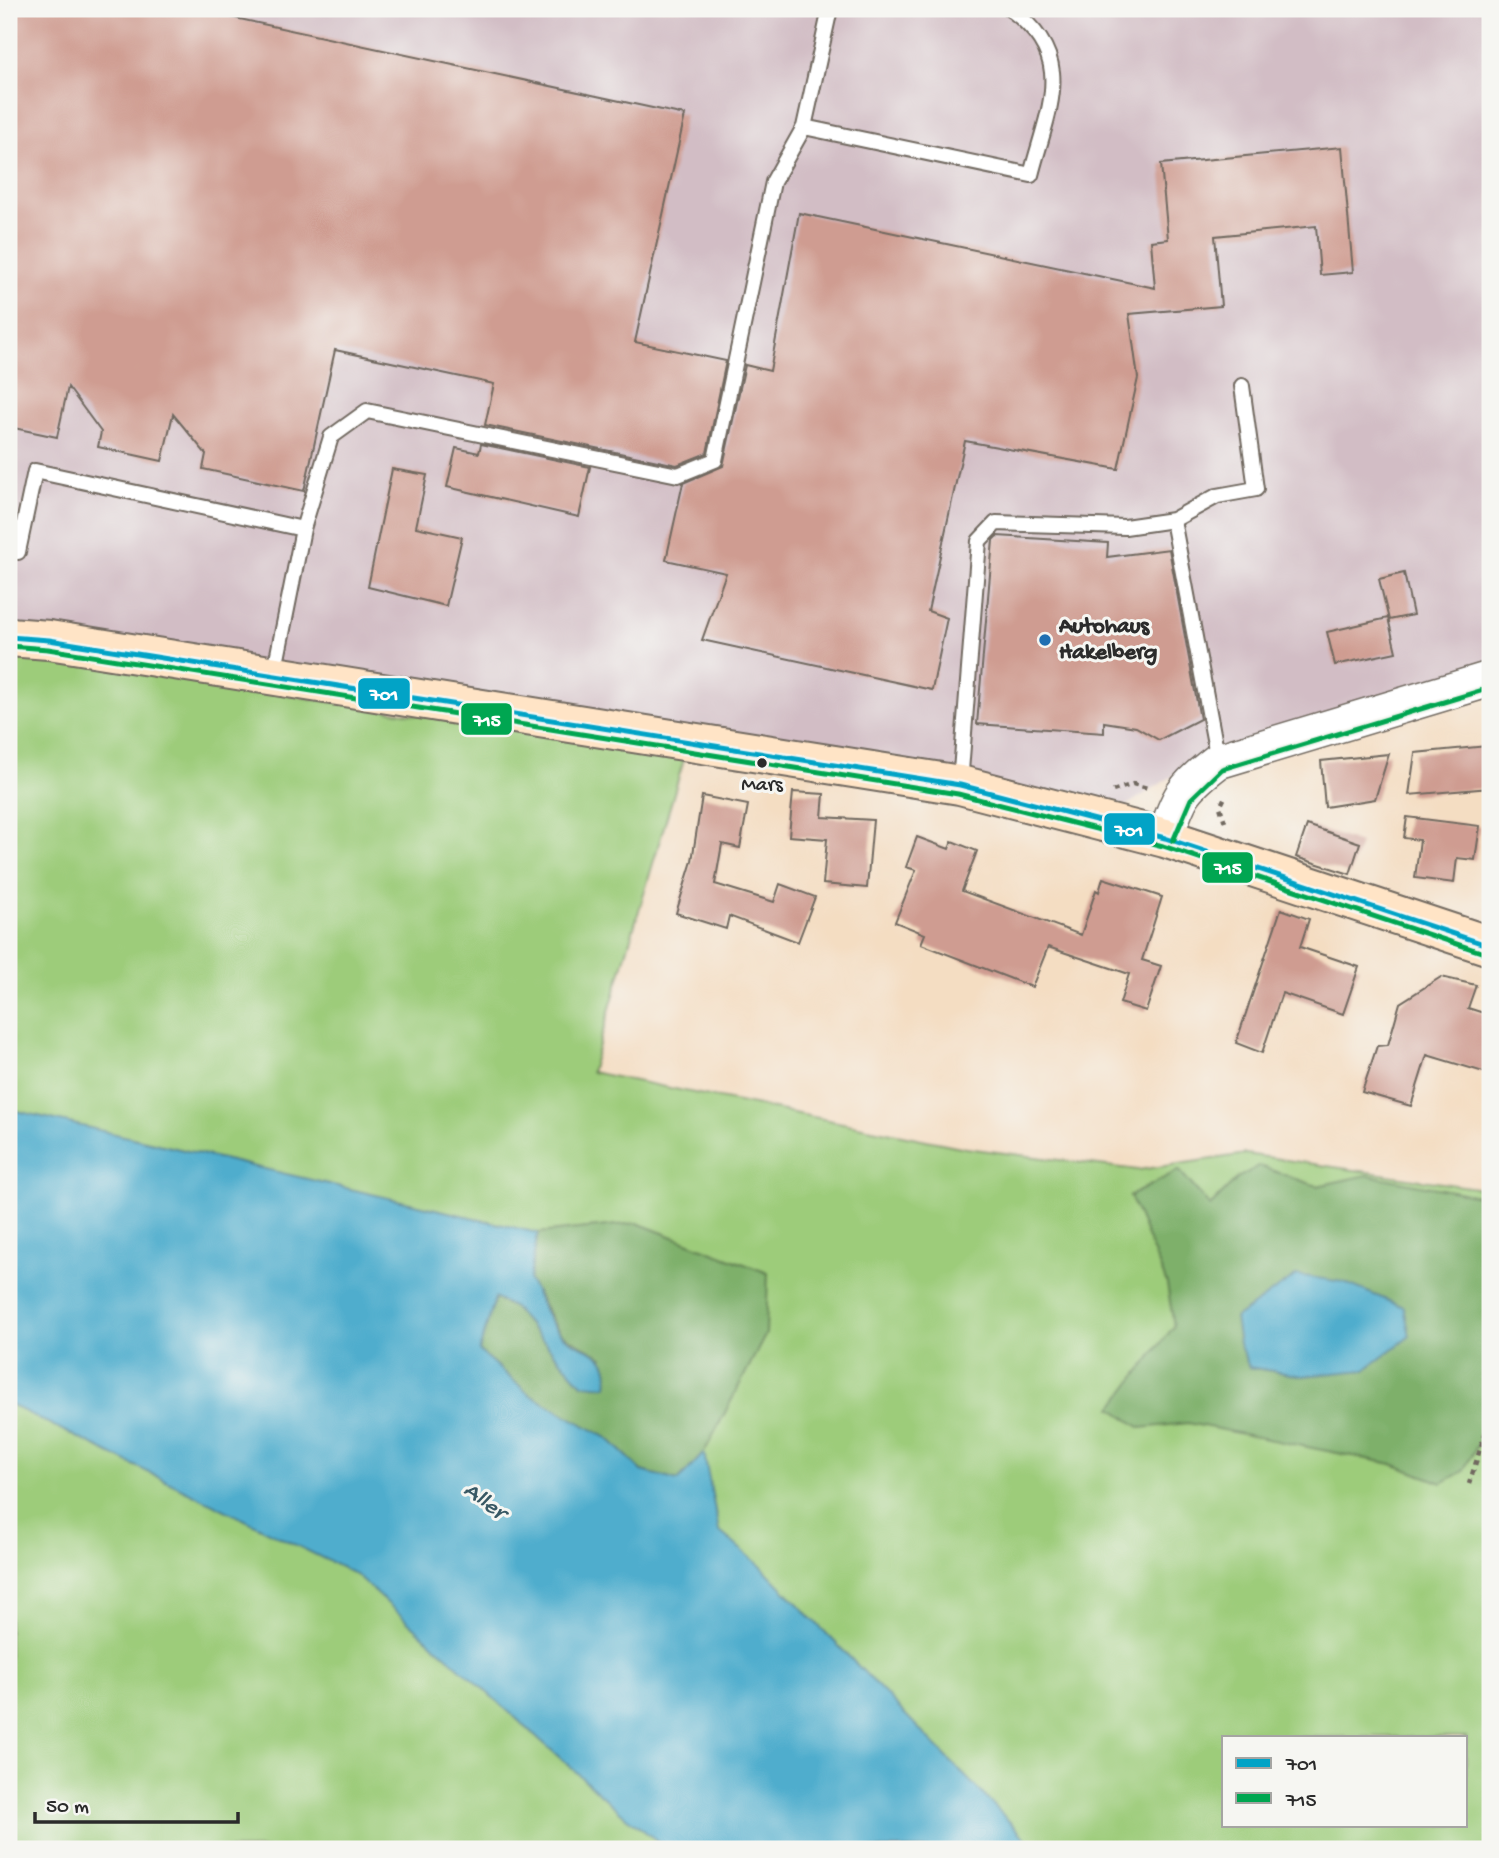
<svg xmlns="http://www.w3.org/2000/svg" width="1499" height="1858" viewBox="0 0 1499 1858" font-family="'Gochi Hand',sans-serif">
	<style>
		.industrial { fill: #d2bdc5 }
		.green { fill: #9dcc7a; stroke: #647c52; stroke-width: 2; fill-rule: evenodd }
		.forest { fill: #7eb06a; stroke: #546e4a; stroke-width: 2; fill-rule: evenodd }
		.water { fill: #4fadcd; stroke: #3d6c7c; stroke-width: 2 }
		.building { fill: #cf9c91 }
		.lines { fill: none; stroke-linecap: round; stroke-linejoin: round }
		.service-casing { stroke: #716960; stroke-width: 18 }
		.tertiary-casing { stroke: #716960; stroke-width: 38 }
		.secondary-casing { stroke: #716960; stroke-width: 42 }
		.path { stroke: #716960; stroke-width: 4.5; stroke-dasharray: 5 5; stroke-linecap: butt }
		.service { stroke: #fff; stroke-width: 14 }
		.tertiary { stroke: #fff; stroke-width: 35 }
		.secondary { stroke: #ffe4c6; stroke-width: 38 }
		.bus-1-casing { stroke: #f6f6f2; stroke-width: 10 }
		.bus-2-casing { stroke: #f6f6f2; stroke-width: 10 }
		.bus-1 { stroke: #02a3c6; stroke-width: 5 }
		.bus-2 { stroke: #00a651; stroke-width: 5 }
		.poi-dot { fill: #1f6fb2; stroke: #f6f6f2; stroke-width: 2.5 }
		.bus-dot { fill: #2b2b2b; stroke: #f6f6f2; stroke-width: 2.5 }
		.labels { text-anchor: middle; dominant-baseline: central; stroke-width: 6; stroke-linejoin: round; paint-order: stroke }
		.bus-label { font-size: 21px; fill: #2b2b2b; stroke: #f6f6f2 }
		.poi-label { font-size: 23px; font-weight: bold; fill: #2b2b2b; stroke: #f6f6f2; text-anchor: start }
		.water-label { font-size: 24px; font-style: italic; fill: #385864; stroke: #f6f6f2 }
		.line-badge { stroke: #f6f6f2; stroke-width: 2.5 }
		.badge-label { font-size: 19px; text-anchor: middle; font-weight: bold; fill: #fff }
	</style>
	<rect width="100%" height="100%" fill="#f6f6f2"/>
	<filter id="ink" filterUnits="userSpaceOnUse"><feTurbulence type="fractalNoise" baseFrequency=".0143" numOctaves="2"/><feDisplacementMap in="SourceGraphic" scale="14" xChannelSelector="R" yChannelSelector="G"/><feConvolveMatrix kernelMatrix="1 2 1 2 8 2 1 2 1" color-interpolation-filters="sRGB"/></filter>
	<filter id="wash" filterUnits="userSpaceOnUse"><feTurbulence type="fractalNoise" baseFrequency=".00686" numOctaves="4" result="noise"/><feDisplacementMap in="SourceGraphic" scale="28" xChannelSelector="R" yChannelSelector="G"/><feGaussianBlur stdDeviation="1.57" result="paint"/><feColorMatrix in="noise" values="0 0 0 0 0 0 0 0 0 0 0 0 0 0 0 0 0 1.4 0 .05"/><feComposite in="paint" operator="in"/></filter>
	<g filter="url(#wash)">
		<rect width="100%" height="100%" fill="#f4ddc2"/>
		<!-- industrial -->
		<path class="industrial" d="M9 9H1490V669L1193 763 1124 807 928 771 9 623Z"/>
		<!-- green -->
		<path class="green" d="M9 652 685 756 591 1072 966 1148 1138 1170 1246 1154 1490 1190V1849H9ZM1224 1737H1466V1825H1224Z"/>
		<!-- forest -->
		<path class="forest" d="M1259 1166 1317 1186 1367 1175 1490 1198V1423L1463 1471 1442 1483 1392 1464 1188 1423 1141 1428 1112 1408 1174 1326 1167 1284 1130 1196 1179 1170 1210 1206 1239 1177ZM1264 1299 1365 1369 1303 1376 1249 1367 1235 1318Z
			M637 1223 768 1273 766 1334 704 1453 678 1481 642 1471 609 1439 530 1395 479 1351 494 1298 514 1308 582 1384 603 1357 560 1333 529 1280 538 1233Z"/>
		<!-- water -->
		<path class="water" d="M9 1109 538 1233 529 1280C539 1296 547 1321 560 1333 582 1355 613 1345 607 1386L582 1384 514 1308 495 1298 479 1351 530 1395 609 1439 642 1471 678 1481 704 1453 719 1531 762 1567 1036 1849H668L626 1817 355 1574 9 1404Z
			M1297 1275 1343 1282 1404 1307 1410 1336 1365 1370 1302 1376 1249 1367 1239 1344 1235 1318Z"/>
		<g id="blocks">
			<!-- building -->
			<path class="building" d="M9 9H193L685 115 635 342 726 361 707 453 677 465 485 425 494 384 335 350 304 491 203 469 206 454 173 414 162 461 98 447 101 432 68 387 57 437 9 427Z
				M1342 147 1353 272 1320 275 1316 226 1215 236 1221 306 1129 314 1138 378 1118 469 965 441 928 611 947 618 932 690 702 640 726 573 666 560 683 483 723 466 745 365 770 371 799 213 1155 288 1151 241 1168 239 1161 164Z
				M481 444 590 467 579 517 447 487 456 448 479 453Z
				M392 469 427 475 416 527 462 537 446 606 368 587Z
				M997 536 1108 543 1107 557 1169 549 1200 719 1159 740 1136 727 1104 722V733L977 724 993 540Z
				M1404 573 1413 615 1389 620 1379 579Z
				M1388 618 1396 652 1335 665 1327 632Z
				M1487 746 1490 788 1409 795 1415 753Z
				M1389 754 1375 799 1325 807 1321 761Z
				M793 792 824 794 822 817 873 820 867 888 823 884 827 839 789 836Z
				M702 796 748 805 740 848 722 844 715 884 774 902 780 884 815 897 798 942 729 916 726 929 676 913 692 861Z
				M1407 817 1480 826 1475 860 1457 858 1454 883 1415 878 1420 840 1404 838Z
				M1307 825 1360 843 1350 874 1296 857Z
				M917 837 949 849 952 841 977 851 962 891 1081 935 1096 890 1099 892 1103 878 1162 897 1142 960 1161 966 1146 1011 1120 1003 1129 974 1048 947 1032 987 921 944 925 934 895 922 916 870 906 867Z
				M1281 909 1309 919 1300 947 1359 967 1343 1014 1282 993 1262 1053 1236 1043Z
				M1441 977 1476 985 1468 1008 1490 1015V1074L1427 1055 1411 1106 1362 1092 1377 1046 1388 1045 1400 1003Z"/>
		</g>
	</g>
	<g filter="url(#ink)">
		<use href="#blocks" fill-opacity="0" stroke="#716960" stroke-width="2"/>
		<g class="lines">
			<!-- service casing -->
			<g class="service-casing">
				<path id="service" d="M830 9 804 127 1031 175C1048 108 1078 58 1010 9
					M1173 520 1217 496 1256 489 1242 386
					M303 529 331 437 367 411 678 475 715 460 773 182 804 127
					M9 549 18 552 35 471 303 529 274 674
					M960 784 979 541 996 523 1125 527 1173 520 1218 760"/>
			</g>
			<!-- tertiary casing -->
			<g class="tertiary-casing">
				<path id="tertiary" d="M1165 838C1179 796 1182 788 1218 761L1490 679"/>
			</g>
			<!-- secondary casing -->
			<g class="secondary-casing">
				<path id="secondary" d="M9 637 49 640 960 785 1165 838 1490 946"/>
			</g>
			<!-- path -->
			<path class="path" d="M1113 791 1133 784 1151 789
				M1225 822 1220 807 1226 795
				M1469 1484 1490 1418"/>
			<!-- service -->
			<use href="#service" class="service"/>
			<!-- tertiary -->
			<use href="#tertiary" class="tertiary"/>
			<!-- secondary -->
			<use href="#secondary" class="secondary"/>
			<!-- bus-1 casing -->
			<g class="bus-1-casing">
				<path id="bus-1" d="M9 637 49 640 960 785 1165 838 1490 946"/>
			</g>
			<!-- bus-2 casing -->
			<g class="bus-2-casing">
				<path id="bus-2" d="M9 646 48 649 958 794 1163 846 1487 954
					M1173 841 1191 799 1222 769 1490 688"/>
			</g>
			<!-- bus-1 -->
			<use href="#bus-1" class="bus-1"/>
			<!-- bus-2 -->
			<use href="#bus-2" class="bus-2"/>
		</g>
	</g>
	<!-- markers -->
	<circle class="poi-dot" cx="1045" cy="640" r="7"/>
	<circle class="bus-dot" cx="762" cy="763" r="6"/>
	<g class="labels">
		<!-- bus labels -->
		<g class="bus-label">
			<text x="762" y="786">Mars</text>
		</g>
		<!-- poi labels -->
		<g class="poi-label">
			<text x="1059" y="627">Autohaus<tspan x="1059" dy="26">Hakelberg</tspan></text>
		</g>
		<!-- water labels -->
		<g class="water-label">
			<text transform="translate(484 1502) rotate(37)">Aller</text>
		</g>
	</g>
	<g class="line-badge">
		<rect x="357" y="677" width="54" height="33" rx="7" fill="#02a3c6"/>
		<rect x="460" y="702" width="53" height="34" rx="7" fill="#00a651"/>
		<rect x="1103" y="812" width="53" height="34" rx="7" fill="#02a3c6"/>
		<rect x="1201" y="851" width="53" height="33" rx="7" fill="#00a651"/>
	</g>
	<g class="badge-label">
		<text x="384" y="700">701</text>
		<text x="487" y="726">715</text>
		<text x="1129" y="836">701</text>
		<text x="1228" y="874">715</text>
	</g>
	<!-- margin -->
	<rect width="1499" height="1858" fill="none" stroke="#f6f6f2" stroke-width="35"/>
	<!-- legend -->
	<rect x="1222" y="1736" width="245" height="91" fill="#f6f6f2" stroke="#a5a5a2" stroke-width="2"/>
	<rect x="1236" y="1758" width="35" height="10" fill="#02a3c6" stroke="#a5a5a2" stroke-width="2"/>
	<text x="1286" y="1770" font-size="21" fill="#2b2b2b">701</text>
	<rect x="1236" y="1793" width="35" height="10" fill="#00a651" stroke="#a5a5a2" stroke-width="2"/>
	<text x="1286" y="1806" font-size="21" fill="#2b2b2b">715</text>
	<!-- scale -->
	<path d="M35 1812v10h203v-10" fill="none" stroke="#2b2b2b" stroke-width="3.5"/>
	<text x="46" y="1812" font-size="21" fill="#2b2b2b" stroke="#f6f6f2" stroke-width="5" paint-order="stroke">50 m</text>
</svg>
